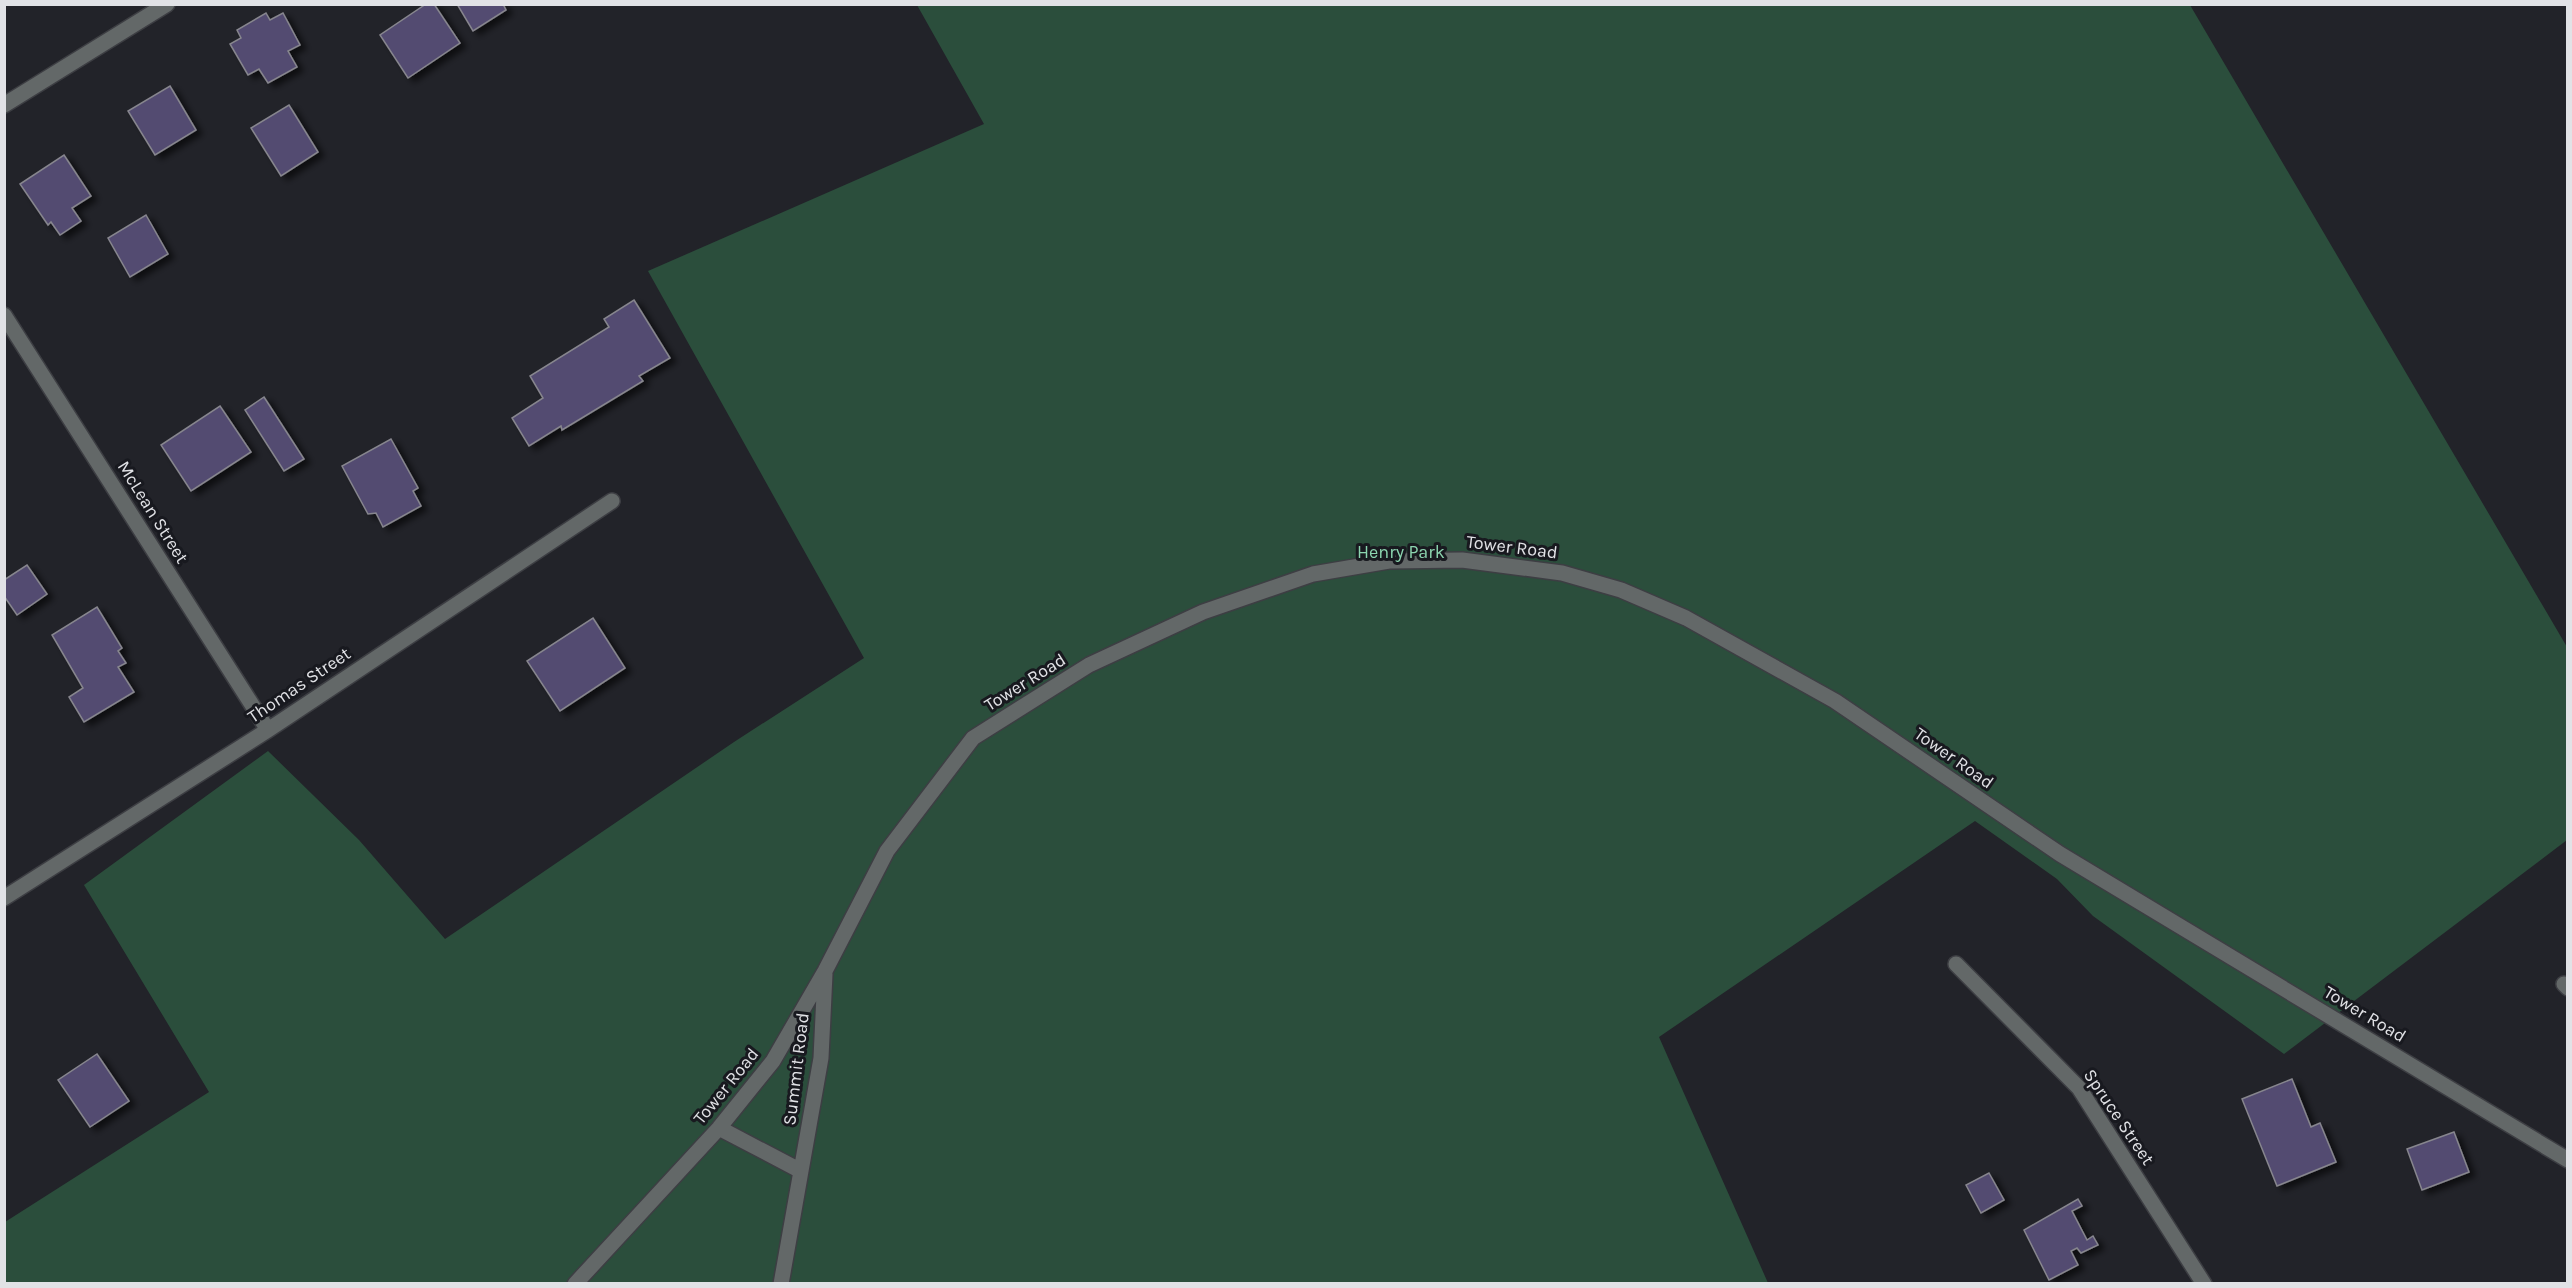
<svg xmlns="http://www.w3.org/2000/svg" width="2572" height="1288" viewBox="0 0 2572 1288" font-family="Karla,sans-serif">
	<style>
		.green { fill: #2b4e3c }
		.building { fill: #534c71; stroke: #87868e; stroke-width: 1.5; filter: url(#shadow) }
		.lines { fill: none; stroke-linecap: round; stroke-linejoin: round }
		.street-casing { stroke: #3d3e43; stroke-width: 18 }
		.street { stroke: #636868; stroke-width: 15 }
		.labels { text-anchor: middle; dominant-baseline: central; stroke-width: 6; stroke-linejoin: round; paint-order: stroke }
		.street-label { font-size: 18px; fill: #e1e2e6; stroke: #18191f }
		.park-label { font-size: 18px; fill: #8bd4af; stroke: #18191f }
	</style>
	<defs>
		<filter id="shadow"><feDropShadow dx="6" dy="4" stdDeviation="3" flood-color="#0009"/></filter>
	</defs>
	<rect width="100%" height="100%" fill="#222329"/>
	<!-- green -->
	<path class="green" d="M917 5H2190L2567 647V840L2284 1054 2093 916 2057 879 1975 821 1659 1037 1768 1283 5 1284V1222L209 1092 84 885 268 751 359 840 445 939 734 742 864 658 648 271 984 124Z"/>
	<!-- building -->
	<path class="building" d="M426 4H434L460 43 408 78 380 35Z
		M457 4H503L506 10 473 31Z
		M266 13 270 20 283 13 300 45 288 51 297 67 268 83 259 69 248 75 230 44 241 38 237 30Z
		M170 86 196 130 155 155 128 111Z
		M289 105 318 152 281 176 251 128Z
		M64 155 91 196 72 208 81 221 60 235 51 222 48 225 20 184Z
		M146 215 168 254 130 277 108 238Z
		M634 300 670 358 639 376 643 381 562 430 561 426 529 446 512 418 543 398 530 376 609 327 604 319Z
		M264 397 304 459 284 471 245 410Z
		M220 406 251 452 191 491 161 445Z
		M391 439 418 488 413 491 421 506 383 527 376 513 368 514 342 466Z
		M27 565 47 594 17 615 4 596V580Z
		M97 607 122 648 118 651 126 663 118 667 134 692 84 722 69 697 83 688 52 635Z
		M593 618 625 668 560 711 527 661Z
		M97 1054 129 1101 90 1127 58 1080Z
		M2292 1079 2311 1127 2320 1123 2336 1162 2277 1186 2242 1099Z
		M2454 1132 2469 1172 2422 1190 2407 1149Z
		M1989 1173 2004 1200 1981 1213 1966 1185Z
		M2078 1199 2082 1206 2072 1211 2087 1240 2093 1236 2098 1245 2081 1253 2077 1248 2071 1251 2078 1265 2049 1280 2024 1230Z"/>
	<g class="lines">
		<!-- street casing -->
		<g class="street-casing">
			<path id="street" d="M4 105 167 4
				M4 315 268 730
				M4 898 268 730 612 501
				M1956 964 2079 1088 2204 1284
				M2564 984 2568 988
				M719 1128 801 1171
				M575 1284 719 1128 773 1061 825 971 887 851 973 738 1089 665 1203 612 1313 574 1389 561 1462 560 1562 573 1621 590 1686 618 1835 701 2060 854 2568 1160
				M781 1284 821 1058 825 974"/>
		</g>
		<!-- street -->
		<use href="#street" class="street"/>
	</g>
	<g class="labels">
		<!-- street labels -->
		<g class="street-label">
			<text transform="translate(153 512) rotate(58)">McLean Street</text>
			<text transform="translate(1512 547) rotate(7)">Tower Road</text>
			<text transform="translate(1025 682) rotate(-32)">Tower Road</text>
			<text transform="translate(299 685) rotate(-34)">Thomas Street</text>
			<text transform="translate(1954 758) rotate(35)">Tower Road</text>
			<text transform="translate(2365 1014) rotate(31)">Tower Road</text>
			<text transform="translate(796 1069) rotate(-83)">Summit Road</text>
			<text transform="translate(726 1086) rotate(-51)">Tower Road</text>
			<text transform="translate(2119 1117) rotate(56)">Spruce Street</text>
		</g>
		<!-- park labels -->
		<g class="park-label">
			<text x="1401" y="552">Henry Park</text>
		</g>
	</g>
	<!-- border -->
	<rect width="2572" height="1288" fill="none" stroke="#e1e2e6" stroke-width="12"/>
</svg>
